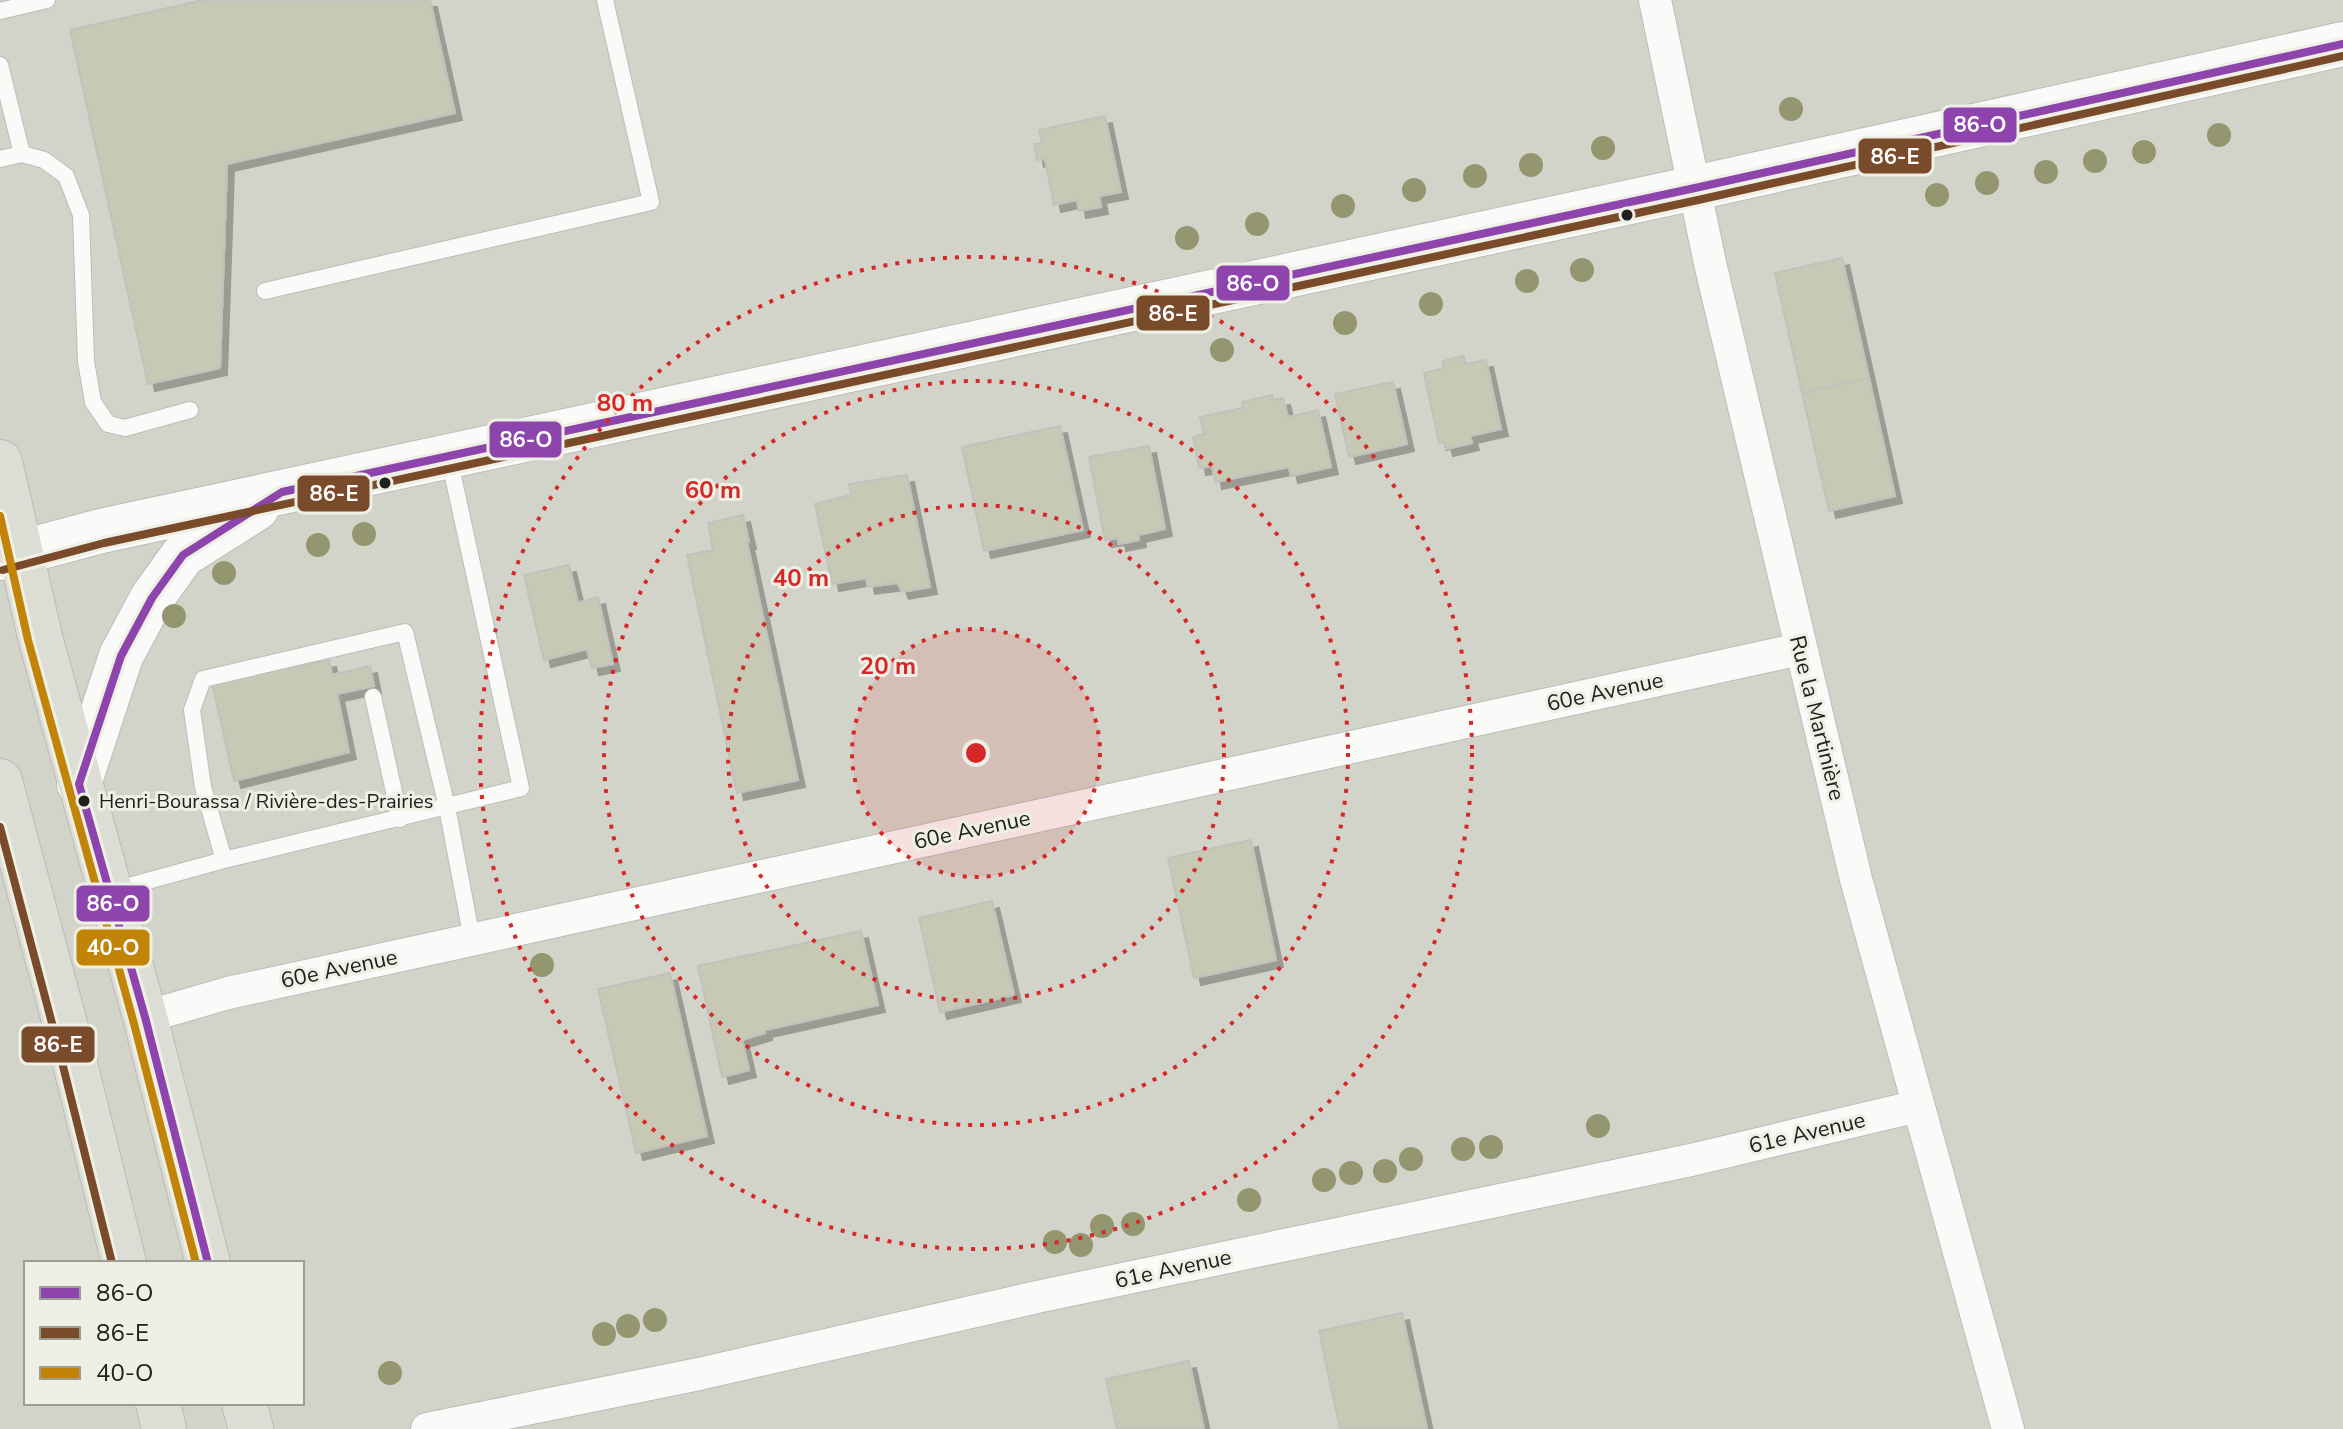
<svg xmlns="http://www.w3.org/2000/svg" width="2343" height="1429" viewBox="0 0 2343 1429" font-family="'Nunito Sans',sans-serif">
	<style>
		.built { fill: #d3d4c9; fill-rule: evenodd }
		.building { fill: #c7c9b5; stroke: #c1c2bd; stroke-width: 2; filter: url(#shadow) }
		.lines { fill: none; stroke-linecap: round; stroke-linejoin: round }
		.lane-casing { stroke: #bdbdb9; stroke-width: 18 }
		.street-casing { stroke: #bdbdb9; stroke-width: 34 }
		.secondary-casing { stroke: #bdbdb9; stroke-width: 46 }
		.primary-casing { stroke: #bbbbb8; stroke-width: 46 }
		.lane { stroke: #fafaf9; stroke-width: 16 }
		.street { stroke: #fafaf9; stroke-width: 32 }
		.secondary { stroke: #fafaf9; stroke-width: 44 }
		.primary { stroke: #dcddd5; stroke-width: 44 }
		.bus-1-casing { stroke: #eeefe5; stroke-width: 14 }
		.bus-2-casing { stroke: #eeefe5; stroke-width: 14 }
		.bus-3-casing { stroke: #eeefe5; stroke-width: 14 }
		.bus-1 { stroke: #8e44ad; stroke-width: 8 }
		.bus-2 { stroke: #7a4b2a; stroke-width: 8 }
		.bus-3 { stroke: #c18407; stroke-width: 8 }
		.tree { fill: #93966e }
		.ring { fill: none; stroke: #d62828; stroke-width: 4; stroke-dasharray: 4 8 }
		.bus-dot { fill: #20201d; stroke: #eeefe5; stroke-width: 3 }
		.labels { text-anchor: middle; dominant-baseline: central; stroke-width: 6; stroke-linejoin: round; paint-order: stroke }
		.bus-label { font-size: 20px; fill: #20201d; stroke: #eeefe5; text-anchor: start }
		.street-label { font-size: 22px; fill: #20201d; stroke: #eeefe5 }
		.centre { fill: #d62828; stroke: #eeefe5; stroke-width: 4 }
		.ring-label { font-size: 24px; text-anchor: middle; font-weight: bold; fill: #d62828; stroke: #eeefe5; stroke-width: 6; stroke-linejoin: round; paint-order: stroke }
		.line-badge { stroke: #eeefe5; stroke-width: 3 }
		.badge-label { font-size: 22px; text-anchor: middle; font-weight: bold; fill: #fff }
	</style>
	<defs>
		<filter id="shadow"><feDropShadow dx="7" dy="7" stdDeviation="0" flood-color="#0004"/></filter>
	</defs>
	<rect width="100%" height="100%" fill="#dfe0da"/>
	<!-- built -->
	<path class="built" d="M0 0H2343V1429H0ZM26 1263H302V1403H26Z"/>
	<!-- building -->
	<path class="building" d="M203 0H430L455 113 227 164 220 368 148 384 70 30Z
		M1105 116 1121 192 1099 196 1101 207 1079 211 1077 200 1054 205 1045 159 1037 160 1034 144 1042 143 1039 130Z
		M1842 258 1869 378 1802 393 1775 273Z
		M1464 356 1465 364 1486 360 1501 429 1470 436 1472 443 1446 449 1444 442 1439 443 1424 373 1444 368 1443 361Z
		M1869 378 1895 496 1829 511 1802 393Z
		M1393 382 1407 444 1349 457 1335 394Z
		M1272 395 1273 400 1283 398 1288 417 1318 410 1331 467 1291 476 1289 467 1215 482 1212 466 1199 468 1193 437 1204 434 1200 417 1243 408 1242 402Z
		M1060 426 1083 530 984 551 962 447Z
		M1149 446 1165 529 1138 535 1139 540 1119 544 1118 538 1105 540 1089 457Z
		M907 475 930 587 902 592 898 583 868 587 866 578 832 584 815 504 851 495 849 484Z
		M743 515 749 542H747L798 780 737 793 687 555 713 550 708 523Z
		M569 565 578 603 598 597 613 664 592 668 587 649 544 660 524 575Z
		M329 660 332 675 370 666 374 686 337 694 349 752 234 781 212 683Z
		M1251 840 1276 960 1194 978 1168 858Z
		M992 901 1014 995 940 1012 919 918Z
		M861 931 878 1005 765 1030V1033L742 1040 749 1070 722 1077 698 966Z
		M670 973 707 1136 636 1153 598 989Z
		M1402 1313 1427 1429H1340L1319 1331Z
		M1189 1361 1204 1429H1117L1106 1379Z"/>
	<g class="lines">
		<!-- lane casing -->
		<g class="lane-casing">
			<path id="lane" d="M0 11 47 0
				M0 65 22 154 0 159
				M22 154 44 160 66 176 81 215 86 361 93 402 108 424 125 428 190 410
				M265 291 651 202 605 0
				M373 697 400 819
				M224 860 203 787 192 710 203 679 405 632 447 807 472 939
				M111 891 224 860 521 788 449 458"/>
		</g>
		<!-- street casing -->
		<g class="street-casing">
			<path id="street" d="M1655 0 1710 263 1856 879 2008 1429
				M145 1017 228 993 1800 649
				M427 1429 699 1374 1037 1297 1691 1160 1918 1106"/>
		</g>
		<!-- secondary casing -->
		<g class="secondary-casing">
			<path id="secondary" d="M0 558 101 531 1695 188 2343 44
				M79 784 121 656 152 598 183 555 257 508"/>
		</g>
		<!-- primary casing -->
		<g class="primary-casing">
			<path id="primary" d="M0 462 40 637 145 1017 208 1263
				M0 781 70 1043 124 1263
				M158 1403 164 1429
				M244 1403 251 1429"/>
		</g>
		<!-- lane -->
		<use href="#lane" class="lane"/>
		<!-- street -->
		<use href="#street" class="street"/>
		<!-- secondary -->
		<use href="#secondary" class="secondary"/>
		<!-- primary -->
		<use href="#primary" class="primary"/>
		<!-- bus-1 casing -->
		<g class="bus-1-casing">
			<path id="bus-1" d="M208 1263 145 1017 79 784 121 656 152 598 183 555 282 492 1695 188 2343 44"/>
		</g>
		<!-- bus-2 casing -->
		<g class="bus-2-casing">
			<path id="bus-2" d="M3 570 104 543 1698 200 2343 56
				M0 827 58 1046 112 1263"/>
		</g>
		<!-- bus-3 casing -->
		<g class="bus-3-casing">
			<path id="bus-3" d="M0 516 28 640 133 1020 196 1263"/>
		</g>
		<!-- bus-1 -->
		<use href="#bus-1" class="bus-1"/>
		<!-- bus-2 -->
		<use href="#bus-2" class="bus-2"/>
		<!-- bus-3 -->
		<use href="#bus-3" class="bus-3"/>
	</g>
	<!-- trees -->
	<g class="tree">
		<circle cx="1791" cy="109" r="12"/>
		<circle cx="2219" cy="135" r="12"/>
		<circle cx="1603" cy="148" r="12"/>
		<circle cx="2144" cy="152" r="12"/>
		<circle cx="2095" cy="161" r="12"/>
		<circle cx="1531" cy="165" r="12"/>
		<circle cx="2046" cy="172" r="12"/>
		<circle cx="1475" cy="176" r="12"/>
		<circle cx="1987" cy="183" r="12"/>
		<circle cx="1414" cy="190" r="12"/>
		<circle cx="1937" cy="195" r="12"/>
		<circle cx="1343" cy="206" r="12"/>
		<circle cx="1257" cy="224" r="12"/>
		<circle cx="1187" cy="238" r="12"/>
		<circle cx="1582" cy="270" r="12"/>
		<circle cx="1527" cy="281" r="12"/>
		<circle cx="1431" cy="304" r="12"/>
		<circle cx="1345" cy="323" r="12"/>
		<circle cx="1222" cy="350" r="12"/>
		<circle cx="364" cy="534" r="12"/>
		<circle cx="318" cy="545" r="12"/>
		<circle cx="224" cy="573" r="12"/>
		<circle cx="174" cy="616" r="12"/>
		<circle cx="542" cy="965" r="12"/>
		<circle cx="1598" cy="1126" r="12"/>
		<circle cx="1491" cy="1147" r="12"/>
		<circle cx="1463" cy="1149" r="12"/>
		<circle cx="1411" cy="1159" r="12"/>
		<circle cx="1385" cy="1171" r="12"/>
		<circle cx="1351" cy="1173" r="12"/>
		<circle cx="1324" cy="1180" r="12"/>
		<circle cx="1249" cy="1200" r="12"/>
		<circle cx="1133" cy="1224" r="12"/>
		<circle cx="1102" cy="1226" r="12"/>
		<circle cx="1055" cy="1242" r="12"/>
		<circle cx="1081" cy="1245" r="12"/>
		<circle cx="655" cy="1320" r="12"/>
		<circle cx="628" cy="1326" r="12"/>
		<circle cx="604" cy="1334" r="12"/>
		<circle cx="390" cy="1373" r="12"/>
	</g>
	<!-- distance rings -->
	<circle cx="976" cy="753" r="124" fill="#d62828" fill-opacity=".12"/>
	<g class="ring">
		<circle cx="976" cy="753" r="124"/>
		<circle cx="976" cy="753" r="248"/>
		<circle cx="976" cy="753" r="372"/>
		<circle cx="976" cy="753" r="496"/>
	</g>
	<!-- markers -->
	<g class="bus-dot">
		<circle cx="1627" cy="215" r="7"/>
		<circle cx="385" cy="483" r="7"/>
		<circle cx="84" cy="801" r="7"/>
	</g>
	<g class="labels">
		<!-- bus labels -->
		<g class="bus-label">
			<text x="99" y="801">Henri-Bourassa / Rivière-des-Prairies</text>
		</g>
		<!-- street labels -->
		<g class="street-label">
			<text transform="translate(1605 692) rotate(-12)">60e Avenue</text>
			<text transform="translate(1817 718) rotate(76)">Rue la Martinière</text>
			<text transform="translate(972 830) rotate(-12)">60e Avenue</text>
			<text transform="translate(339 969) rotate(-12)">60e Avenue</text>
			<text transform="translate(1807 1133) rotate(-13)">61e Avenue</text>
			<text transform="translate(1173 1269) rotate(-12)">61e Avenue</text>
		</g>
	</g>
	<circle cx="976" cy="753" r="12" class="centre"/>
	<g class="ring-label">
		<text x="625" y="411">80 m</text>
		<text x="713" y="498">60 m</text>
		<text x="801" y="586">40 m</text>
		<text x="888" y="674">20 m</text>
	</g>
	<g class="line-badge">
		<rect x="1942" y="106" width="76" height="38" rx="8" fill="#8e44ad"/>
		<rect x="1857" y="137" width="76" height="38" rx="8" fill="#7a4b2a"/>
		<rect x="1215" y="264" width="76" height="38" rx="8" fill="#8e44ad"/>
		<rect x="1135" y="294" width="76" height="38" rx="8" fill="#7a4b2a"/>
		<rect x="488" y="420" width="75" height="39" rx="8" fill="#8e44ad"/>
		<rect x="296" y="474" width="75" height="39" rx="8" fill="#7a4b2a"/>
		<rect x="75" y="884" width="76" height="39" rx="8" fill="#8e44ad"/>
		<rect x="75" y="928" width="76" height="39" rx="8" fill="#c18407"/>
		<rect x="20" y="1025" width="76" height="39" rx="8" fill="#7a4b2a"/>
	</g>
	<g class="badge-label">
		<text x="1980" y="132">86-O</text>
		<text x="1895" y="164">86-E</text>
		<text x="1253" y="291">86-O</text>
		<text x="1173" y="321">86-E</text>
		<text x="526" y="447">86-O</text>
		<text x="334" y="501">86-E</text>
		<text x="113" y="911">86-O</text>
		<text x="113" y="955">40-O</text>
		<text x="58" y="1052">86-E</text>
	</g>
	<!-- legend -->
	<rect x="24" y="1261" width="280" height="144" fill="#eeefe5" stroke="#9c9c95" stroke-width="2"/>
	<rect x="40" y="1287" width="40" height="12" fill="#8e44ad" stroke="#9c9c95" stroke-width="2"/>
	<text x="96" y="1301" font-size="24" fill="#20201d">86-O</text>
	<rect x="40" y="1327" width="40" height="12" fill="#7a4b2a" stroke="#9c9c95" stroke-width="2"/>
	<text x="96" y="1341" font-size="24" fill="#20201d">86-E</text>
	<rect x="40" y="1367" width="40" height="12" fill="#c18407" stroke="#9c9c95" stroke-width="2"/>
	<text x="96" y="1381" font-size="24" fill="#20201d">40-O</text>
</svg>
